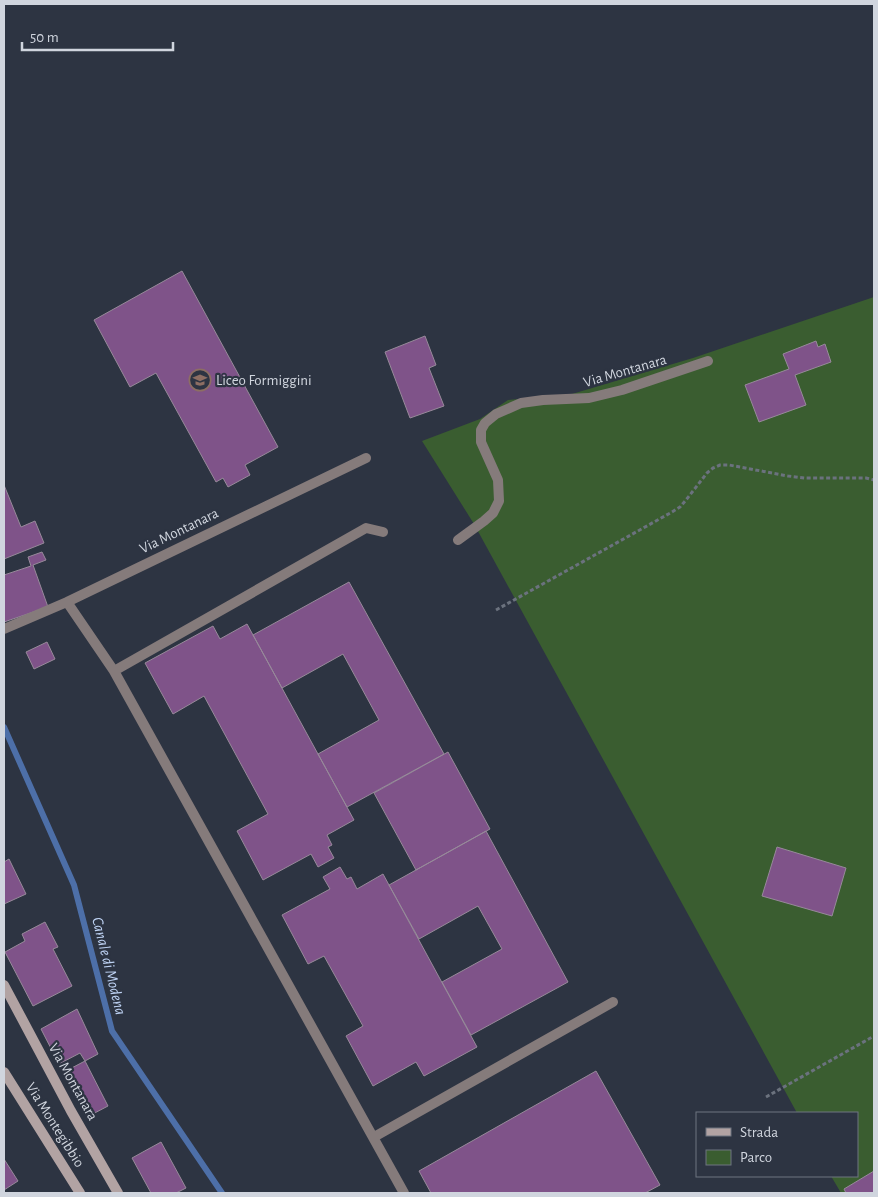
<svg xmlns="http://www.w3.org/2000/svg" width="878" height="1197" viewBox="0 0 878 1197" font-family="'Alegreya Sans',sans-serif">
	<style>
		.green { fill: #3a5d30 }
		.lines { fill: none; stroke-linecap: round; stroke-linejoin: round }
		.stream { stroke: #4d6fa8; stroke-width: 6 }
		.building { fill: #7f5389; stroke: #978a9a }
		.path { stroke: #6b727e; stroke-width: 3; stroke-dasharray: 4 2.5; stroke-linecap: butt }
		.lane { stroke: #857b7b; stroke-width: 10 }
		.secondary { stroke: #b2a3a3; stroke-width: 10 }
		.labels { text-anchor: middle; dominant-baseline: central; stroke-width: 4.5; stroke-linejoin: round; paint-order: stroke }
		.street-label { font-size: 15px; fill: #d0d5de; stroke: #2d3442 }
		.poi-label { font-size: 15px; fill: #d0d5de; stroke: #2d3442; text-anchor: start }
		.water-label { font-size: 16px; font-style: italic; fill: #bdd1f2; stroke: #2d3442 }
	</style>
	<rect width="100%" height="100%" fill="#2d3442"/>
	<!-- green -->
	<path class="green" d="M874 297V1193H841L831 1176H857V1113H797L474 524 422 441 480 419 508 400 572 394 693 358Z"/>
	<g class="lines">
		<!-- stream -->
		<path class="stream" d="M4 727 74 885 112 1031 222 1193"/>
	</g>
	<!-- building -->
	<path class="building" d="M182 271 278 447 245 465 250 475 228 487 223 478 216 482 156 373 130 387 94 320Z
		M425 336 436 365 429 368 444 406 410 418 385 352Z
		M816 341 818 347 825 344 831 362 795 375 806 405 759 422 745 385 789 369 783 354Z
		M4 485 21 527 35 521 44 543 4 559Z
		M42 552 46 560 33 565 48 607 4 622V575L31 566 28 557Z
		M349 582 444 754 347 807 318 754 379 720 343 654 282 688 253 635Z
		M247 624 354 820 327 835 332 845 328 847 334 858 318 867 311 854 263 880 237 831 268 814 204 696 173 714 145 663 213 626 220 639Z
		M47 642 55 659 34 669 26 652Z
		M448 752 490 829 416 870 374 793Z
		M486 831 568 982 471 1035 442 982 502 949 478 906 419 939 389 885Z
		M777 847 846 868 832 916 762 896Z
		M9 859 26 894 4 904V862Z
		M340 867 347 879 351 877 357 889 383 874 477 1047 424 1076 416 1062 373 1086 346 1036 363 1026 324 956 308 964 282 915 330 889 323 877Z
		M45 922 58 947 53 949 72 986 33 1006 5 952 25 941 22 934Z
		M77 1009 98 1054 85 1061 80 1053 59 1064 41 1029Z
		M85 1061 108 1106 87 1117 64 1072Z
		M596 1071 660 1185 645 1193H431L419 1171Z
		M161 1142 186 1188 176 1193H151L132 1158Z
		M4 1159 18 1181 4 1190Z
		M874 1171V1193H846L844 1189Z"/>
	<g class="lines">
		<!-- path -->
		<path class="path" d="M496 610 672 512 680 507 686 500 707 473 713 468 720 465H729L788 476 805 478H866L874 480
			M766 1097 874 1036"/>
		<!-- lane -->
		<path class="lane" d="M383 532 366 528 114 671 404 1193
			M458 540 484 521 493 513 499 501 498 480 481 442V430L485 423 496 414 521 403 543 400 589 398 622 390 708 361
			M67 602 114 671
			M4 629 67 602 366 458
			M374 1137 613 1002"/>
		<!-- secondary -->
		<path class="secondary" d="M4 985 71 1111 118 1193
			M4 1072 80 1193"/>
	</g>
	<!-- icons -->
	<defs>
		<g id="school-ring" transform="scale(1.125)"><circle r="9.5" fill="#2d3442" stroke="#8d6e63" stroke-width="1.5"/><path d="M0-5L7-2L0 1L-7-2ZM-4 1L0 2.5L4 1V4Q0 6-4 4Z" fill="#8d6e63"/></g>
	</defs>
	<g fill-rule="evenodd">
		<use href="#school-ring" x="200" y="380"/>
	</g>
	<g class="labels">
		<!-- street labels -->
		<g class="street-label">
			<text transform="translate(625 371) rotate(-16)">Via Montanara</text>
			<text transform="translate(179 531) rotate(-26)">Via Montanara</text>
			<text transform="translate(73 1082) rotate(61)">Via Montanara</text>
			<text transform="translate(55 1125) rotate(58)">Via Montegibbio</text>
		</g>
		<!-- poi labels -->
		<g class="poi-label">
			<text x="216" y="380">Liceo Formiggini</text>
		</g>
		<!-- water labels -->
		<g class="water-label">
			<text transform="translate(109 966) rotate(76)">Canale di Modena</text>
		</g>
	</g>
	<!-- border -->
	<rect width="878" height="1197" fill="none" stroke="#d0d5de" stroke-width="10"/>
	<!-- legend -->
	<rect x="696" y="1112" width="162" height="65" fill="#2d3442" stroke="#6e7480"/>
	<rect x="706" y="1128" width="25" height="8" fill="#b2a3a3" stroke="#6e7480"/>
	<text x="740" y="1137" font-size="15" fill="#d0d5de">Strada</text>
	<rect x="706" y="1150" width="25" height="15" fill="#3a5d30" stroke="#6e7480"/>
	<text x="740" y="1162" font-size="15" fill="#d0d5de">Parco</text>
	<!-- scale -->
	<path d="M22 42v8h151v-8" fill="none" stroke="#d0d5de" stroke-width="2.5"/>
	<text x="30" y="42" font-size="15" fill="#d0d5de" stroke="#2d3442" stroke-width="4" paint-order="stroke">50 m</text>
</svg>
